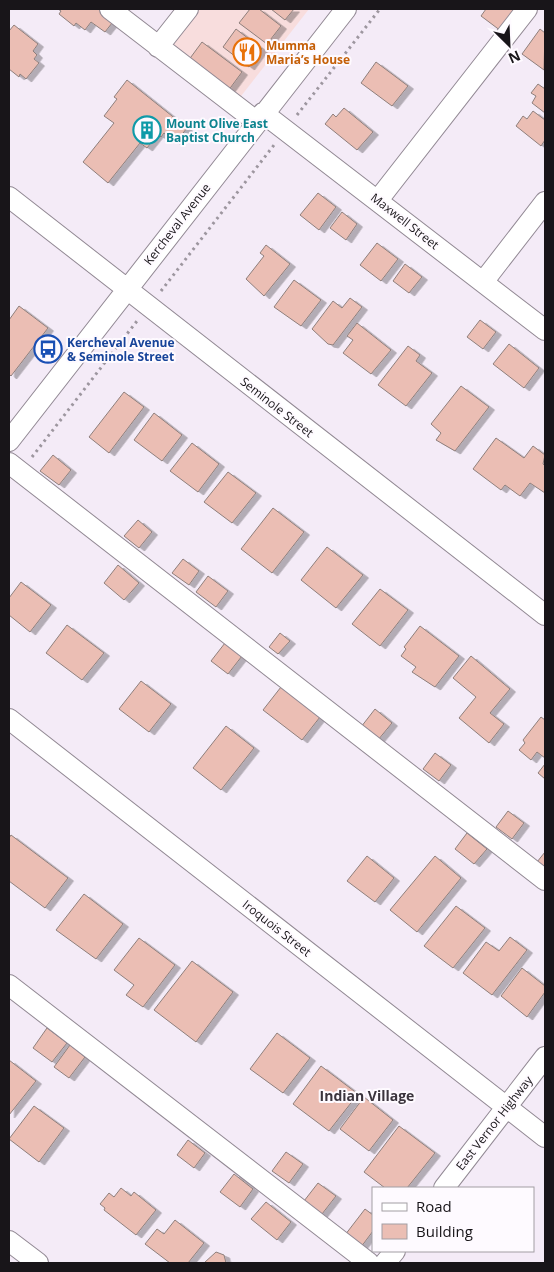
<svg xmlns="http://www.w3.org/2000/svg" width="554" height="1272" viewBox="0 0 554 1272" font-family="'Open Sans',sans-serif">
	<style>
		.commercial { fill: #f8dddd }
		.building { fill: #ebbeb4; stroke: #8e7f7c; filter: url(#shadow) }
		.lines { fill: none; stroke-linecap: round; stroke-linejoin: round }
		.minor-casing { stroke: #928994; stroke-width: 22 }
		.path { stroke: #9d969f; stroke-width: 3; stroke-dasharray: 2.5 4; stroke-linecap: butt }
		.minor { stroke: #fff; stroke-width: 20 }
		.labels { text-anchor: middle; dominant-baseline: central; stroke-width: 4; stroke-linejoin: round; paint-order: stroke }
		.food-label { font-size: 12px; font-weight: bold; fill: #c56008; stroke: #fefaff; text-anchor: start }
		.culture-label { font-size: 12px; font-weight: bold; fill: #0d838f; stroke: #fefaff; text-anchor: start }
		.street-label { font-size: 12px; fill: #181519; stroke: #fefaff }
		.transit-label { font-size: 12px; font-weight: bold; fill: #164399; stroke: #fefaff; text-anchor: start }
		.neighbourhood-label { font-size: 14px; font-weight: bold; fill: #3b343d; stroke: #fefaff }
	</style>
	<defs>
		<filter id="shadow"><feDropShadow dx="5.5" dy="3" stdDeviation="0" flood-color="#0004"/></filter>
	</defs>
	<rect width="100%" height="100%" fill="#f4ebf7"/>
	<!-- commercial -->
	<path class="commercial" d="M195 9H309L238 100 167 44Z"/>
	<!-- building -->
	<path class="building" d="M58 9H104L116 18 105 32 91 22 85 30 76 23 74 26 59 14 61 11Z
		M250 9H259L281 26 267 44 239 23Z
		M271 9H294L285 20Z
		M486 9H518L501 31 481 16Z
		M14 25 38 44 33 51 37 55 34 59 39 63 26 79 20 74 19 77 9 69V31Z
		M236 29 262 49 249 67 223 47Z
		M540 29 545 33 544 70 522 54Z
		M202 42 242 72 228 91 188 61Z
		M376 62 408 86 392 106 361 83Z
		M127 80 187 128 176 142 164 133 161 137 158 134 147 148 140 143 108 183 83 162 114 123 104 116 117 99 114 97Z
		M538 84 545 89V113L532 103 536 96 531 93Z
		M344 108 373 132 357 150 325 124 333 114 336 117Z
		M533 111 545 120V140L541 146 516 126 523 116 527 119Z
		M318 193 336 207 319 230 300 215Z
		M342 212 357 224 346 240 330 228Z
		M377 243 398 259 381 281 360 265Z
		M266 245 290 264 264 296 246 279 264 256 260 253Z
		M405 264 422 277 409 293 393 281Z
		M294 280 321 300 301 326 274 307Z
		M350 298 362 307 333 345 328 344 312 329 333 301 342 308Z
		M19 306 48 328 11 376 9 374V320Z
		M480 320 496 332 483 349 467 337Z
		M357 323 391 350 371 374 343 353 353 340 347 336Z
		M509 344 539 368 524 388 493 364Z
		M408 346 420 355 416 361 432 373 406 406 378 385Z
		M461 386 489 407 455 451 436 440 441 433 431 424Z
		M124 392 144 407 109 453 89 437Z
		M154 413 182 435 162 461 134 440Z
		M496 438 524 458 533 446 545 455 543 464 545 466V493L530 483 520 496 505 485 501 490 473 469Z
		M192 443 219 464 198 492 170 471Z
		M53 455 71 470 59 485 40 471Z
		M228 472 256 493 232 523 204 502Z
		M273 508 304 532 272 573 241 549Z
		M138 520 152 532 139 548 124 536Z
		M327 547 363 575 336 608 301 580Z
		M183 559 199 571 189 585 172 573Z
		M118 565 139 583 124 600 104 583Z
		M208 576 228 591 216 607 196 592Z
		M21 582 51 605 30 632 9 615V598Z
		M380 589 408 610 380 646 352 624Z
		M67 625 104 653 82 680 46 653Z
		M420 626 459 656 435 687 412 672 416 667 401 656 406 649 404 647Z
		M280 633 290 641 278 654 269 647Z
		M225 643 242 656 228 674 211 661Z
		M471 656 510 689 490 713 504 724 489 743 459 718 476 697 453 678Z
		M141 681 171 704 149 732 119 709Z
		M281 687 320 717 302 740 263 710Z
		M375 709 392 723 378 740 361 727Z
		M541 717 545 720V758L537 752 531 760 519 750 525 743 523 740Z
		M226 726 254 748 221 790 193 768Z
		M435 753 451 765 439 781 423 769Z
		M545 764V779L538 773Z
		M508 811 524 823 512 839 496 827Z
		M467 833 487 849 474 864 455 849Z
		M11 835 68 878 45 908 9 881V838Z
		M545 852V868L537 862Z
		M367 856 394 878 375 902 347 881Z
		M435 856 461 878 417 932 390 910Z
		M84 894 123 924 96 959 56 930Z
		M456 906 485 928 453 968 424 946Z
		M510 937 527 950 492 995 463 973 486 942 499 951Z
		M139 938 175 965 143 1007 126 995 134 985 114 970Z
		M192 961 233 992 196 1042 154 1010Z
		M522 968 545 986V992L527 1017 501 996Z
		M47 1028 67 1043 52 1062 33 1048Z
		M277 1033 310 1058 283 1093 250 1069Z
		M70 1045 85 1057 69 1078 54 1067Z
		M9 1060 36 1081 9 1115Z
		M321 1066 358 1094 329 1131 293 1104Z
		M364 1097 393 1120 369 1151 340 1129Z
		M34 1106 64 1128 39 1162 9 1139Z
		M399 1126 435 1153 407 1188H385L364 1172Z
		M188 1140 205 1153 194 1168 177 1155Z
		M286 1152 303 1164 289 1183 272 1171Z
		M234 1174 253 1189 240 1207 220 1192Z
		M318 1183 336 1196 322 1214 304 1201Z
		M121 1188 131 1196 134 1192 156 1210 136 1235 104 1210 105 1208 100 1204 109 1193 114 1197Z
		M266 1202 291 1222 277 1240 251 1219Z
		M365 1209 373 1215V1231L361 1247 345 1235Z
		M175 1220 204 1243 188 1263H170L145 1244 157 1229 164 1234Z
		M216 1252 224 1255 226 1263H204Z"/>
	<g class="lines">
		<!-- minor casing -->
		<g class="minor-casing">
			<path id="minor" d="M110 9 257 122
				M158 47 188 9
				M263 113 545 330
				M9 197 545 615
				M378 200 527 9
				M483 282 545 202
				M9 441 346 9
				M9 463 545 880
				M9 719 545 1137
				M9 985 369 1263
				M444 1188 545 1057
				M9 1241 38 1263
				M385 1263 395 1251"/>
		</g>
		<!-- path -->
		<path class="path" d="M297 115 380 9
			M161 291 274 145
			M32 457 137 321"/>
		<!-- minor -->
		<use href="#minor" class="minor"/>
	</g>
	<!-- icons -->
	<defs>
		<g id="restaurant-ring" transform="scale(1.4375)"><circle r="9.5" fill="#fefaff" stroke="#e8710a" stroke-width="1.5"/><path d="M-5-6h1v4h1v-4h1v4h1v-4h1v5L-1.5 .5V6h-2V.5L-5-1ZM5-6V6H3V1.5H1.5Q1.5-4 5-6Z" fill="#e8710a"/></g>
		<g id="building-ring" transform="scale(1.4375)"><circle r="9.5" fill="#fefaff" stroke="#0f9aa8" stroke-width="1.5"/><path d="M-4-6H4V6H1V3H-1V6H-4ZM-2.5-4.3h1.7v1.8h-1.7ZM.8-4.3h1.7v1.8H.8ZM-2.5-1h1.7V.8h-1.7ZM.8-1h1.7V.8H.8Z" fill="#0f9aa8"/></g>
		<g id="bus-ring" transform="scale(1.4375)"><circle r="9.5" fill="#fefaff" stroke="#1a4fb4" stroke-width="1.5"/><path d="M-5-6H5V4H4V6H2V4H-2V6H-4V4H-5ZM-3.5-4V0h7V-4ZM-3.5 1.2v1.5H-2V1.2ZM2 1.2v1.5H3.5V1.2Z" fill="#1a4fb4"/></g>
	</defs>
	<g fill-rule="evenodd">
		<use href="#restaurant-ring" x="247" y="52"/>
		<use href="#building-ring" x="147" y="130"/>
		<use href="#bus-ring" x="48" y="349"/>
	</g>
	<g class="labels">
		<!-- food labels -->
		<g class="food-label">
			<text x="266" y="45">Mumma<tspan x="266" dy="14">Maria’s House</tspan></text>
		</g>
		<!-- culture labels -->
		<g class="culture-label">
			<text x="166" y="123">Mount Olive East<tspan x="166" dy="14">Baptist Church</tspan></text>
		</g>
		<!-- street labels -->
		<g class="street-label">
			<text transform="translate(405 221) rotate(38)">Maxwell Street</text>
			<text transform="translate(177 224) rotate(-52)">Kercheval Avenue</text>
			<text transform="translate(277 407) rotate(38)">Seminole Street</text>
			<text transform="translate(277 928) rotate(38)">Iroquois Street</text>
			<text transform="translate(494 1123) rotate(-52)">East Vernor Highway</text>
		</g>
		<!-- transit labels -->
		<g class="transit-label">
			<text x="67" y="342">Kercheval Avenue<tspan x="67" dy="14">&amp; Seminole Street</tspan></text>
		</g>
		<!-- neighbourhood labels -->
		<g class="neighbourhood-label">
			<text x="367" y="1095">Indian Village</text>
		</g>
	</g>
	<!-- border -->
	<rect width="554" height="1272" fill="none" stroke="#181519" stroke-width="20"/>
	<!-- legend -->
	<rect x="372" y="1187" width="162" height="65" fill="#fefaff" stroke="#a29ea3"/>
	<rect x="382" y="1203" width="25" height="8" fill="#ffffff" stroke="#a29ea3"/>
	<text x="416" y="1212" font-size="15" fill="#181519">Road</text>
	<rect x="382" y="1224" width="25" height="15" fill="#ebbeb4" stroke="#a29ea3"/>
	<text x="416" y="1237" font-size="15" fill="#181519">Building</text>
	<!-- north arrow -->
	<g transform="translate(509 45) rotate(156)" stroke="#fefaff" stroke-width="4" paint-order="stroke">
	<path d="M0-4L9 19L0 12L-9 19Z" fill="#181519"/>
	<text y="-8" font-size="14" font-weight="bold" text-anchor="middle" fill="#181519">N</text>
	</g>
</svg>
